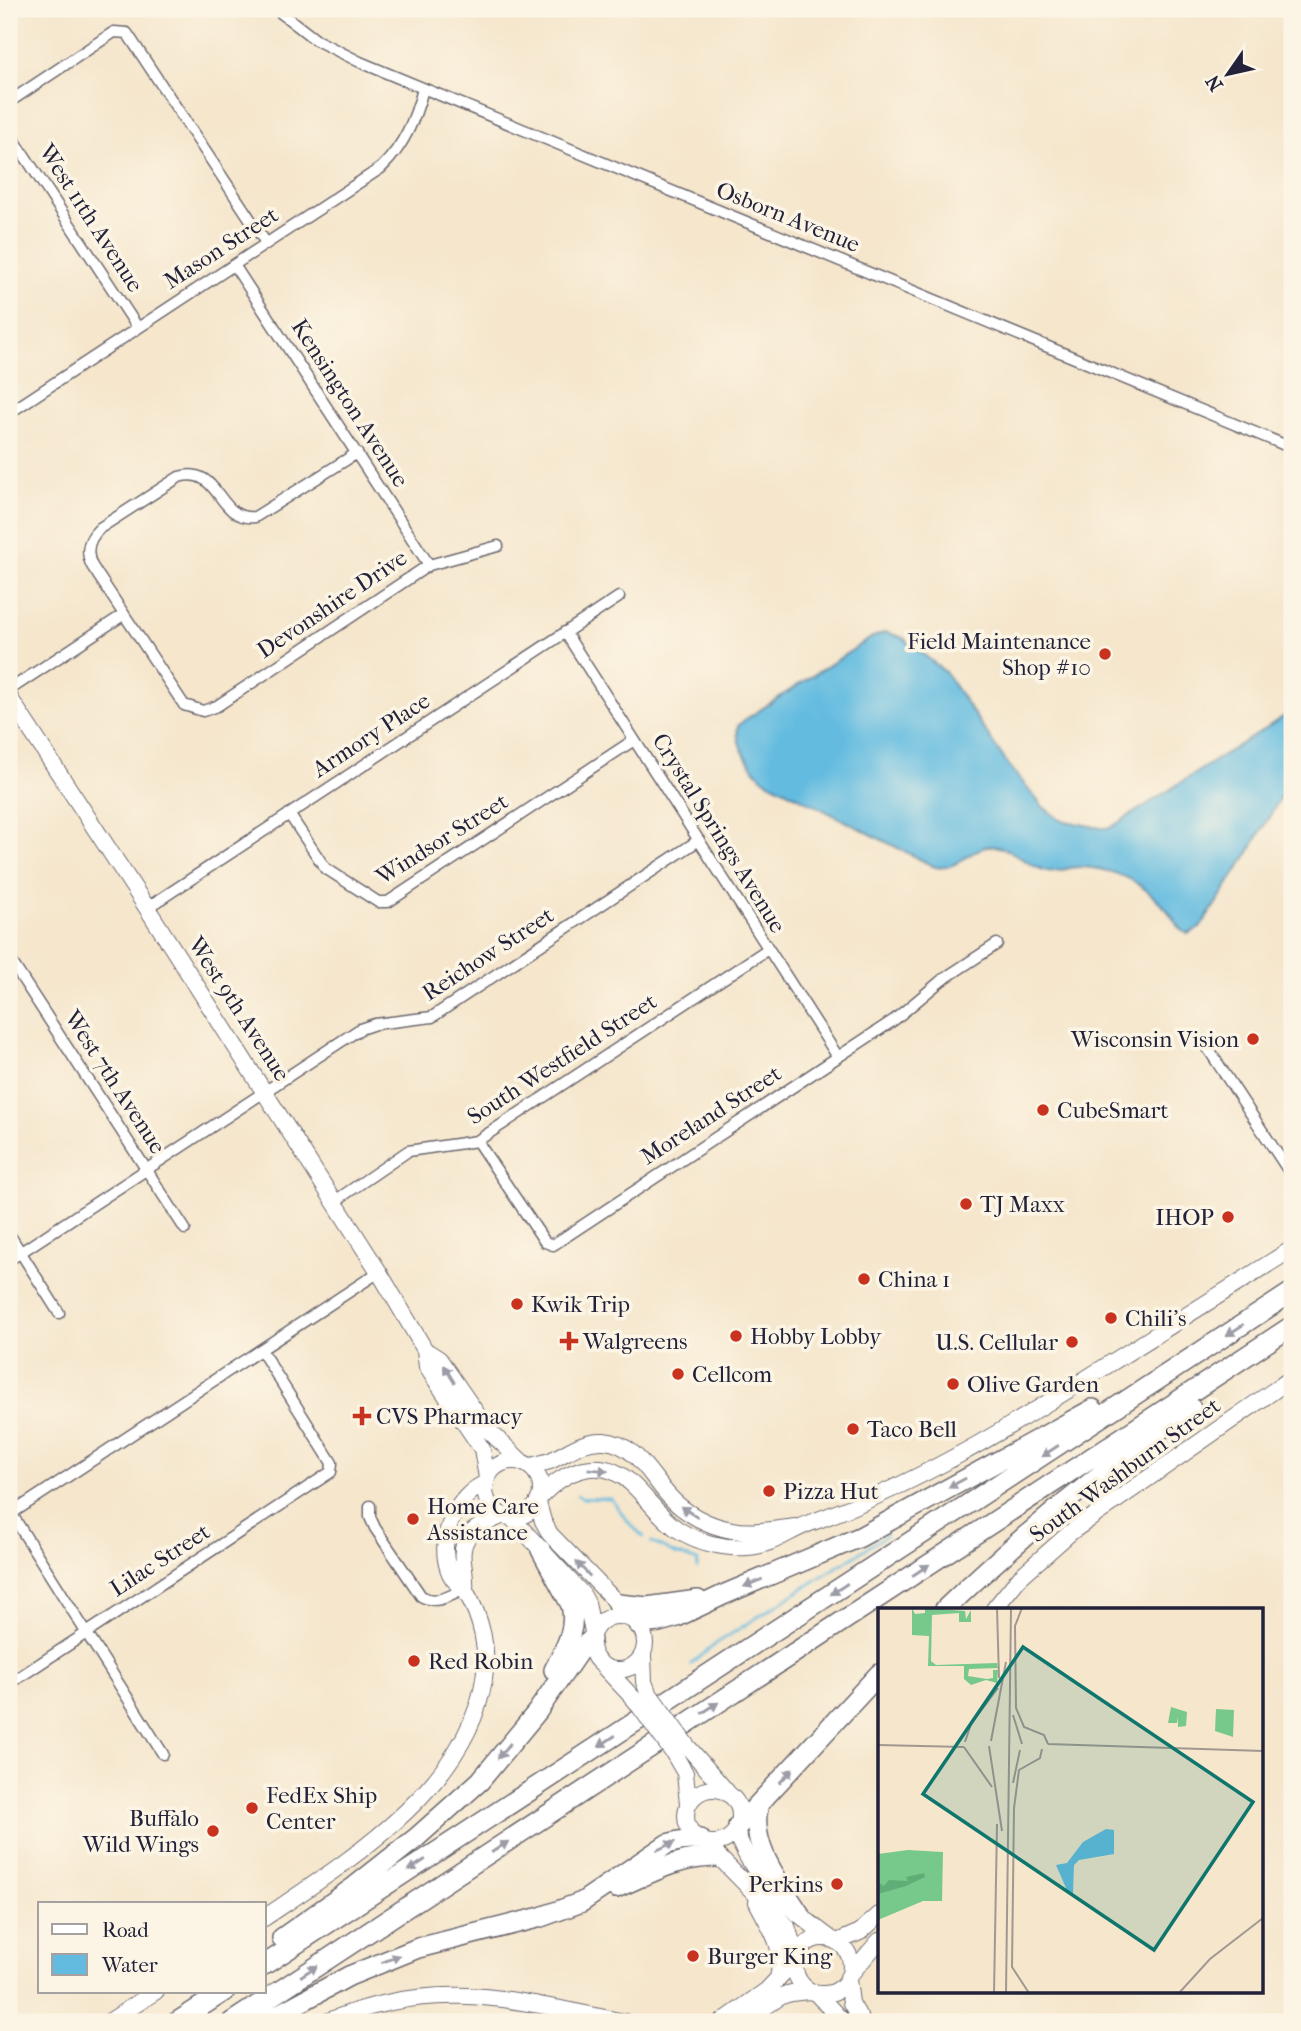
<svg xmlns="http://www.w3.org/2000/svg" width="1301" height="2031" viewBox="0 0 1301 2031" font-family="'IM FELL French Canon',serif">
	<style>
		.water { fill: #63bce0; stroke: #426f8e; stroke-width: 2 }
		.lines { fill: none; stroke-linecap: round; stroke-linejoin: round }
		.stream { stroke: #63bce0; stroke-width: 2.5 }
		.street-casing { stroke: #6c676e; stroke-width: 13 }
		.secondary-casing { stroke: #6c676e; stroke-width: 18 }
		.highway-casing { stroke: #6c676e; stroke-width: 22 }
		.street { stroke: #fff; stroke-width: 10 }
		.secondary { stroke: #fff; stroke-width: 16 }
		.highway { stroke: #fff; stroke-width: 19 }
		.secondary-bridge-casing { stroke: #6c676e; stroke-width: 18; stroke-linecap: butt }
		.secondary-bridge { stroke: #fff; stroke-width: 16 }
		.oneway { fill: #9c9ca7 }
		.poi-dot { fill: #c8321e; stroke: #fcf5e5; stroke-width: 2.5 }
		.labels { text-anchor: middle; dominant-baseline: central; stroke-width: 7; stroke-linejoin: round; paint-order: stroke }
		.street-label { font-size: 23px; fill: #22223b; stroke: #fcf5e5 }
		.poi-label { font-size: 23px; fill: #22223b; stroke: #fcf5e5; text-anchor: start }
		.inset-road { fill: none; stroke: #a19892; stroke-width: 2 }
		.view { fill: #0f766e; fill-opacity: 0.15; stroke: #0f766e; stroke-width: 3.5 }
		.inset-edge { fill: none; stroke: #22223b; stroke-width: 3.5 }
	</style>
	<rect width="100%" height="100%" fill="#fcf5e5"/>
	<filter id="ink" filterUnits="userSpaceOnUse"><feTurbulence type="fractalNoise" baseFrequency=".0143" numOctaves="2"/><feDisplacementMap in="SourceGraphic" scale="14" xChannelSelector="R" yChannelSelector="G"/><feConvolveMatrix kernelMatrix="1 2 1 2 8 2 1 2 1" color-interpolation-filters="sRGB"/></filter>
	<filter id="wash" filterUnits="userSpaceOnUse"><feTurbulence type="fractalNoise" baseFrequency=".00686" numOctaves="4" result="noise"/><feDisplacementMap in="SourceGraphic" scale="28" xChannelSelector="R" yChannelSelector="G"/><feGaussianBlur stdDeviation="1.57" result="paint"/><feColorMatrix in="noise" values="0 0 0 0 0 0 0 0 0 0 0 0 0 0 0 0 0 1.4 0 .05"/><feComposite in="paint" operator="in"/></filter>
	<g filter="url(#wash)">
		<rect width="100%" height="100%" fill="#f5e6cc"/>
		<!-- water -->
		<path class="water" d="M886 632 903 638 945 672 1007 763 1042 806 1060 820 1101 828H1110L1286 715 1292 716V777L1248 854 1200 928 1188 934C1178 930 1174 918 1167 910 1158 900 1147 890 1135 882 1120 873 1096 867 1078 867 1068 867 1057 873 1047 871 1028 867 1013 848 994 846 973 844 960 871 935 867L765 780C752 769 734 744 738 726L743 721 871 638Z"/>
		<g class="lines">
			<!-- stream -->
			<path class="stream" d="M577 1495 582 1498 611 1499 631 1525 644 1537
				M651 1542 675 1554 698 1561 697 1568
				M690 1665 717 1643 887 1535"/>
		</g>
	</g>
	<g filter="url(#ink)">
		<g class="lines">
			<!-- street casing -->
			<g class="street-casing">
				<path id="street" d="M276 9 316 40 360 62 1292 448
					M9 102 114 32 127 33 266 243
					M9 132 138 328
					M234 265 429 565
					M9 413 381 168C404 146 415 119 423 89
					M357 453 255 517C216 521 221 465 179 477L100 528C88 539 85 552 92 566L184 705 203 711 217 706 429 565 498 546
					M565 632 838 1057
					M9 690 123 615
					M289 814 325 868 378 902H388L634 740
					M147 908 619 597
					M9 958 185 1229
					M1203 1041 1292 1176
					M477 1141 545 1242 553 1245 894 1020 942 980 997 944
					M335 1201 408 1151 477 1141 768 949
					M9 1234 59 1313
					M9 1260 360 1029 375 1024 432 1017 699 840
					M370 1506V1517L375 1528 421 1596C436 1605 449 1596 465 1589
					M9 1510 163 1754
					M9 1515 379 1272
					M9 1684 331 1472 332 1463 261 1350"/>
			</g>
			<!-- secondary casing -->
			<g class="secondary-casing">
				<path id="secondary" d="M9 697 147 908 379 1272 425 1350 427 1367 482 1449 487 1478
					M425 1350 439 1359 488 1430 523 1463
					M485 1489a28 28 0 1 1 56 0a28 28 0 1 1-56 0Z
					M530 1467C536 1464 544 1463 550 1461 569 1452 582 1440 604 1441 635 1443 650 1475 668 1495 684 1513 708 1526 732 1530 753 1534 776 1529 796 1527
					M540 1497C565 1470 601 1454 632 1484 647 1498 659 1516 677 1529 697 1542 723 1549 747 1547 772 1546 788 1531 810 1523 913 1486 1004 1431 1095 1373 1161 1332 1227 1290 1292 1249
					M538 1503 543 1521 550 1534 625 1611
					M511 1517 582 1594 587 1603 593 1632
					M465 1589C466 1579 464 1572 463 1562 459 1531 481 1526 503 1515
					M994 1609 1020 1577 1071 1532 1292 1378
					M591 1643a27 27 0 1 1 54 0a27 27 0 1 1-54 0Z
					M643 1654 644 1682 648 1692
					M604 1667 635 1700
					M687 1746 727 1792
					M674 1754 685 1773 688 1804
					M686 1816a27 27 0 1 1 54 0a27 27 0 1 1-54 0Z
					M736 1830C749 1877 793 1911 831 1939
					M711 1849 787 1926 796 1956
					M757 1902C772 1932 785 1944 778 1979
					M264 1918C347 1862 468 1787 484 1679 489 1650 481 1617 466 1592 459 1581 453 1584 448 1568 438 1538 456 1495 486 1483
					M795 1966a28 28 0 1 1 56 0a28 28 0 1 1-56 0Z
					M837 1942 860 1932 879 1915
					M848 1977 879 1941
					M848 1980 851 2003 862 2022
					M816 1993 843 2022
					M109 2022 156 1991
					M326 2022C438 1976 513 2000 625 2022
					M722 2022 767 1990 784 1972
					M733 2022C753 2020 764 2006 782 1996 790 1992 801 1992 810 1991"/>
			</g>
			<!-- highway casing -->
			<g class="highway-casing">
				<path id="highway" d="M541 1550 571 1605C577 1630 565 1648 554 1670
					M618 1604 647 1607 698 1600
					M945 1609C1021 1536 1104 1468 1191 1408
					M638 1624 659 1622 677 1617 723 1595 860 1537 1093 1409
					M758 1808C750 1846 779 1882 799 1913
					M738 1826 879 1674
					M616 1888C652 1873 677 1857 717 1857
					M282 1938 354 1887 416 1838 480 1781 537 1712 581 1648 591 1640
					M264 1965 1292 1292
					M177 2022 225 1991
					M232 2022 1292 1326
					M264 2022 349 1976 418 1948 541 1917 582 1902 667 1844 679 1841 700 1839"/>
			</g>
			<!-- street -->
			<use href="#street" class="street"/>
			<!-- secondary -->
			<use href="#secondary" class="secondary"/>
			<!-- highway -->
			<use href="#highway" class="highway"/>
			<!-- secondary-bridge casing -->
			<g class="secondary-bridge-casing">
				<path id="secondary-bridge" d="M648 1692 687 1746
					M635 1700 674 1754"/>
			</g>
			<!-- secondary-bridge -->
			<use href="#secondary-bridge" class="secondary-bridge"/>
		</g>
		<!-- one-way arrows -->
		<defs><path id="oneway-solid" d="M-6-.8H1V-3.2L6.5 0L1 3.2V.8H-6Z" transform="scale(1.75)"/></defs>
		<g class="oneway">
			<use href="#oneway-solid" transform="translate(1235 1330) rotate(147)"/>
			<use href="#oneway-solid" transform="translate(449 1374) rotate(-122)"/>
			<use href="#oneway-solid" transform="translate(1050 1451) rotate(147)"/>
			<use href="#oneway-solid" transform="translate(598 1470) rotate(6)"/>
			<use href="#oneway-solid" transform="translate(957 1483) rotate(151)"/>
			<use href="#oneway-solid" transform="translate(689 1512) rotate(-147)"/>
			<use href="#oneway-solid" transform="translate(583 1569) rotate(-134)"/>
			<use href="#oneway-solid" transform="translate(921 1570) rotate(-33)"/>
			<use href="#oneway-solid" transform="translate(753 1583) rotate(158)"/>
			<use href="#oneway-solid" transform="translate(839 1589) rotate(147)"/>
			<use href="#oneway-solid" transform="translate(710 1708) rotate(-33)"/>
			<use href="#oneway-solid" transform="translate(607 1741) rotate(147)"/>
			<use href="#oneway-solid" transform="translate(504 1751) rotate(129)"/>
			<use href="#oneway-solid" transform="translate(786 1776) rotate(-48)"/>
			<use href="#oneway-solid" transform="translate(666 1846) rotate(-25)"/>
			<use href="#oneway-solid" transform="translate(500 1847) rotate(-33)"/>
			<use href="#oneway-solid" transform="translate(417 1865) rotate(147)"/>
			<use href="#oneway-solid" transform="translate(391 1959) rotate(-21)"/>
			<use href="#oneway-solid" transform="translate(309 1971) rotate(-33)"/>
		</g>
	</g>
	<!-- markers -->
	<g class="poi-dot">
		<circle cx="1105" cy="654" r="7"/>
		<circle cx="1253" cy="1039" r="7"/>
		<circle cx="1043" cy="1110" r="7"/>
		<circle cx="966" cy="1204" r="7"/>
		<circle cx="1228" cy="1217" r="7"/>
		<circle cx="864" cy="1279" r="7"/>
		<circle cx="517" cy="1304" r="7"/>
		<circle cx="1111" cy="1318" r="7"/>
		<circle cx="736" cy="1336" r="7"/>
		<path d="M565.5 1330.5h7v7h7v7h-7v7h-7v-7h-7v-7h7z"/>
		<circle cx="1072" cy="1342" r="7"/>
		<circle cx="678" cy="1374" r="7"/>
		<circle cx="953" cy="1384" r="7"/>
		<path d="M358.5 1405.5h7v7h7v7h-7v7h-7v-7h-7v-7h7z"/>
		<circle cx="853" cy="1429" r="7"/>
		<circle cx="769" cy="1491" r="7"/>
		<circle cx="413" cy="1519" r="7"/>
		<circle cx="414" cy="1661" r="7"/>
		<circle cx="252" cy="1808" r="7"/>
		<circle cx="213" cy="1831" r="7"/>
		<circle cx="837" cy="1884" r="7"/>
		<circle cx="693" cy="1956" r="7"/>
	</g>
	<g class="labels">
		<!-- street labels -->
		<g class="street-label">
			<text transform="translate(788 217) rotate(22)">Osborn Avenue</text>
			<text transform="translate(91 218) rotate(57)">West 11th Avenue</text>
			<text transform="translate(221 248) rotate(-33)">Mason Street</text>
			<text transform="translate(350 403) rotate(57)">Kensington Avenue</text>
			<text transform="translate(332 604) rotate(-34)">Devonshire Drive</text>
			<text transform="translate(371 735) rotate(-33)">Armory Place</text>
			<text transform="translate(719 833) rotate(58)">Crystal Springs Avenue</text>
			<text transform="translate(442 839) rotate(-32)">Windsor Street</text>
			<text transform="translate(488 954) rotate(-33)">Reichow Street</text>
			<text transform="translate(239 1009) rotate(57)">West 9th Avenue</text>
			<text transform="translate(562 1059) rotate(-33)">South Westfield Street</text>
			<text transform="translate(115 1082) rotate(57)">West 7th Avenue</text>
			<text transform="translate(711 1115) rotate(-33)">Moreland Street</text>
			<text transform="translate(1125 1470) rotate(-36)">South Washburn Street</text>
			<text transform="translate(160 1560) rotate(-33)">Lilac Street</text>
		</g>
		<!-- poi labels -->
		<g class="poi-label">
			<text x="1091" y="641" text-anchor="end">Field Maintenance<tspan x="1091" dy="26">Shop #10</tspan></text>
			<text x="1239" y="1039" text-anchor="end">Wisconsin Vision</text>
			<text x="1057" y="1110">CubeSmart</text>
			<text x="980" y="1204">TJ Maxx</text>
			<text x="1214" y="1217" text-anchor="end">IHOP</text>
			<text x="878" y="1279">China 1</text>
			<text x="531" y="1304">Kwik Trip</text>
			<text x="1125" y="1318">Chili's</text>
			<text x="750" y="1336">Hobby Lobby</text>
			<text x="583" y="1341">Walgreens</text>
			<text x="1058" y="1342" text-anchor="end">U.S. Cellular</text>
			<text x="692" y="1374">Cellcom</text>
			<text x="967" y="1384">Olive Garden</text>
			<text x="376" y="1416">CVS Pharmacy</text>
			<text x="867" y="1429">Taco Bell</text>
			<text x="783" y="1491">Pizza Hut</text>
			<text x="427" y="1506">Home Care<tspan x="427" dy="26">Assistance</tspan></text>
			<text x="428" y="1661">Red Robin</text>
			<text x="266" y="1795">FedEx Ship<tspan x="266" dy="26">Center</tspan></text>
			<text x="199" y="1818" text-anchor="end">Buffalo<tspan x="199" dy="26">Wild Wings</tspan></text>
			<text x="823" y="1884" text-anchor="end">Perkins</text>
			<text x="707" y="1956">Burger King</text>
		</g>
	</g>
	<!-- overview -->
	<g transform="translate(878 1608)">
		<rect width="385" height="385" fill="#f5e6cc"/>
		<path d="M34 0 37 6 47 5V0L87 3 88 11 93 2V14H81V5L54 7 53 53 58 57 119 55 120 60 91 61 90 68 109 71 115 70V62H120L119 75 108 72 93 77 86 71V58H50L51 28 34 27ZM293 99 309 104 308 118 300 119V109L299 115H290ZM338 101 356 102 355 129 337 123ZM30 242 65 244 64 293H45L0 312V246Z" fill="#77c98b"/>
		<path d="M46 265 47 269 28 278 0 286V274L6 278 11 272 30 273 28 269Z" fill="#61ad77"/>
		<path d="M228 221 236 222V246L201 252 196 257 195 285 191 287 178 257 189 255 205 234Z" fill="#63bce0"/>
		<path class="inset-road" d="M119 0 121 70M144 0 137 18 138 100 146 119 166 127 170 136M135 107 144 136M113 133 128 54M87 134 93 116 120 80M170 136 385 143M0 137 86 139M111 138 124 223M86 139 114 179M135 175 142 142M116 385 119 216M128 385 133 0M151 385 134 359 136 200 141 162 162 150 164 141M301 385 332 351 385 310"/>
		<path class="view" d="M145 39 375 194 276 342 45 186Z"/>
		<rect width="385" height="385" class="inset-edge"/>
	</g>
	<!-- margin -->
	<rect width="1301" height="2031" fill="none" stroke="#fcf5e5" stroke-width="35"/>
	<!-- legend -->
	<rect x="38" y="1902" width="228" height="91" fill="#fcf5e5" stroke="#a5a1a1" stroke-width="2"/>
	<rect x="52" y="1924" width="35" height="10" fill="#ffffff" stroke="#a5a1a1" stroke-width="2"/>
	<text x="102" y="1937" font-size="21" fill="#22223b">Road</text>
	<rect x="52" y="1954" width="35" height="21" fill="#63bce0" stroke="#a5a1a1" stroke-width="2"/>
	<text x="102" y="1972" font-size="21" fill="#22223b">Water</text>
	<!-- north arrow -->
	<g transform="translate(1228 74) rotate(236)" stroke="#fcf5e5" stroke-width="5" paint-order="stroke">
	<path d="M0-5L12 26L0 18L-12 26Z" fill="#22223b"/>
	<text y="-10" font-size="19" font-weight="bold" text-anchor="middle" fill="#22223b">N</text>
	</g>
</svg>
